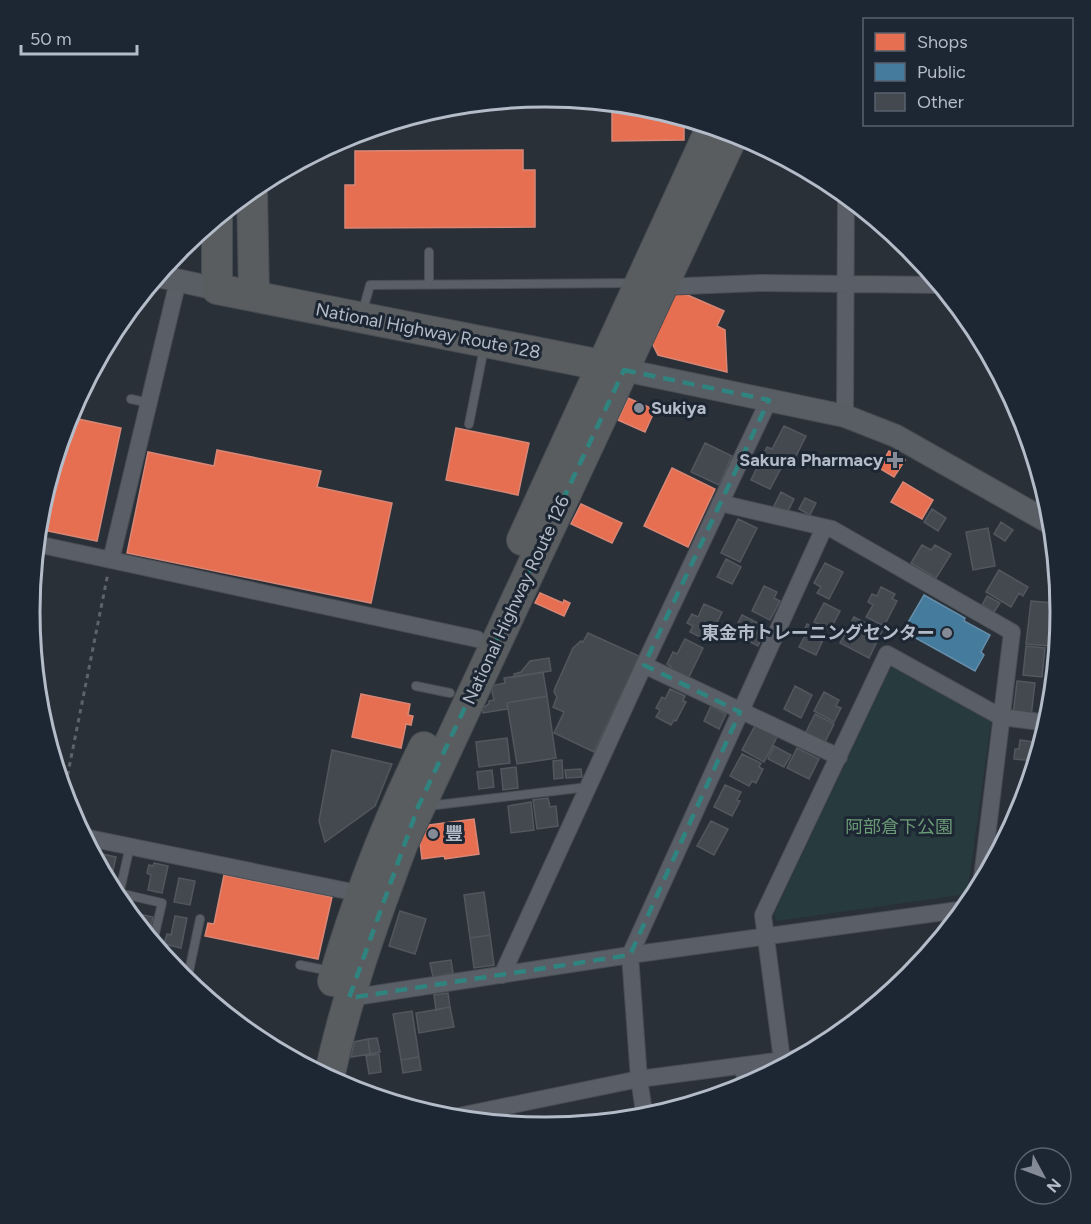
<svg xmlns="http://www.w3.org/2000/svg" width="1091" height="1224" viewBox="0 0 1091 1224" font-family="Figtree,'Noto Sans JP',sans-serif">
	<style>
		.green { fill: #273a3e }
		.shops { fill: #e76f51; stroke: #d88675; stroke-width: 1.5 }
		.public { fill: #457b9d; stroke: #668eaa; stroke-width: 1.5 }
		.building { fill: #444950; stroke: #52575f; stroke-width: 1.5 }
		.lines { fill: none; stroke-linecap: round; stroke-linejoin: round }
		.lane-casing { stroke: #484c53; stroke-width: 10 }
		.street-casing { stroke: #484c53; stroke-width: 18 }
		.secondary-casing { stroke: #484c53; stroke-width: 24 }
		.highway-casing { stroke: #474c53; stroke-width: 32 }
		.path { stroke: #5d636a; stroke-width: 3; stroke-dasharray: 4.5 4.5; stroke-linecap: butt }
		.lane { stroke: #5a5e66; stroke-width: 8 }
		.street { stroke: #5a5e66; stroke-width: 16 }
		.secondary { stroke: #595d64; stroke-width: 22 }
		.highway { stroke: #5a5d60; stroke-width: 30 }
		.marked { fill: none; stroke: #308480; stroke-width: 4.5; stroke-dasharray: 12 8; stroke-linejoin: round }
		.poi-dot { fill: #848b96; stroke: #1d2633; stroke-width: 2 }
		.labels { text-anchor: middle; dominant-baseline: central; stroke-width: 6; stroke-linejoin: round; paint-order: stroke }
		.street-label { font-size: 18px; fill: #b4bcc9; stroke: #1d2633 }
		.poi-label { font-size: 18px; font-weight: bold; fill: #b4bcc9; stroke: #1d2633; text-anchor: start }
		.park-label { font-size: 18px; fill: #6b9a76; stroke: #1d2633 }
		.rim { fill: none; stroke: #b4bcc9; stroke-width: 3 }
	</style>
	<rect width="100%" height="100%" fill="#2a3038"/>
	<!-- green -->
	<path class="green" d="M891 667 991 722 967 894 776 921 774 914Z"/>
	<!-- shops -->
	<path class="shops" d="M612 103 646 106 684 118V140L612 141Z
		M523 150V170H535V227L345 228V185H355V151Z
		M676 290 724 311 717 326 725 330 727 372 658 355 652 343Z
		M628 398 655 410 645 432 618 420Z
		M69 417 121 428 97 541 38 529 40 511Z
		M456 428 529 443 518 495 446 480Z
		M217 450 321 471 317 487 392 503 371 603 127 553 148 452 214 466Z
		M889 451 905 460 894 477 879 468Z
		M672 468 715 489 688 547 644 526Z
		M903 482 933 500 922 519 891 502Z
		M581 504 622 523 612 543 571 524Z
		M540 593 563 603 564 600 570 603 564 616 535 603Z
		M361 694 410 704 408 715 413 716 411 725 406 724 401 748 352 737Z
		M474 819 479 854 445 859 444 856 422 859 420 843 429 825Z
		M224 875 332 897 318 959 205 936 208 923 214 924Z"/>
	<!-- public -->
	<path class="public" d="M924 595 965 618 964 621 990 635 981 652 984 655 975 671 903 631Z"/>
	<!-- building -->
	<path class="building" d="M784 426 806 436 793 462 786 459 770 489 751 480 767 447 772 449Z
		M705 443 732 456 719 485 691 472Z
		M781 492 794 499 787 513 774 506Z
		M805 498 816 503 810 515 799 509Z
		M932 509 946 518 938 531 924 522Z
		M738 519 757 528 740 562 721 553Z
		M1001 522 1013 530 1005 541 994 534Z
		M988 528 995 566 973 570 966 532Z
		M922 545 931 550 935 545 951 554 936 578 911 563Z
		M726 559 741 567 732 584 717 577Z
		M825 563 843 572 829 599 817 593 821 587 814 583Z
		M999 570 1028 587 1023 596 1019 593 1011 607 986 592Z
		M764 586 777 592 774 598 780 601 770 620 752 611Z
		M881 587 895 594 892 599 897 601 884 626 866 617 873 605 868 602 872 594 877 596Z
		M987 596 1000 603 994 612 982 605Z
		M1031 601 1054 603 1049 646 1026 644Z
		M824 603 840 611 830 630 814 622Z
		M704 604 722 612 708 641 690 632 693 626 687 623 692 614 698 617Z
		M742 615 762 625 757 633 763 635 758 646 733 633Z
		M854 617 882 631 869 658 840 643Z
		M807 624 827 634 822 642 803 633Z
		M588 633 639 656 594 752 554 733 564 712 553 707 557 697 554 692 555 688 573 648 581 641 583 642Z
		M806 634 822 642 816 655 799 647Z
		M685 639 703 648 687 681 669 671 671 667 667 664 673 652 677 654Z
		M1026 646 1045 648 1042 677 1023 675Z
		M549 658 551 671 514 677V674L521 672 530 661Z
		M543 672 547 696 507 703 508 709 483 713 482 708 489 704V701L494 700 491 686 505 683 504 678Z
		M1017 681 1035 683 1031 717 1013 715Z
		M795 686 812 695 801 718 784 709Z
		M670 689 685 696 683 701 686 702 676 721 674 720 671 725 656 717 660 710 656 708 662 697 665 699Z
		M824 692 839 700 836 706 841 708 834 722 814 711Z
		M547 696 556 758 517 764 507 703Z
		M711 706 726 714 719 729 704 721Z
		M815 714 834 724 824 744 805 734Z
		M756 724 778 735 764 762 742 750Z
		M507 738 510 763 479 767 476 742Z
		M1020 740 1042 743 1036 761 1014 759 1015 749H1019Z
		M774 746 791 755 784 767 768 759Z
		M797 748 819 759 809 779 787 768Z
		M332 750 392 764 375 806 325 842 319 821Z
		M742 754 761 763 759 767 763 769 756 783 752 781 749 786 730 776Z
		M562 760 563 778 554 779 553 761Z
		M516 767 518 788 503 790 501 769Z
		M581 769 582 777 566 778 565 770Z
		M492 770 494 787 479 789 477 772Z
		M725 785 741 792 737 800 740 801 732 816 714 807Z
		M548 798 550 807 556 806 558 826 537 829 533 800Z
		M531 802 534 830 511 833 508 806Z
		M711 821 728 829 714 855 697 846Z
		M102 854 116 857 111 879 106 878 100 866Z
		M154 863 168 866 162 893 148 890 151 875 147 873 149 865 153 866Z
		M179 878 195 881 190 905 174 902Z
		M484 892 490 935 470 938 464 895Z
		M400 911 426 919 415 954 389 946Z
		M138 914 153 917 149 937 136 922Z
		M175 916 187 918 181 948 164 944 167 934 171 935Z
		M490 935 494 965 474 968 470 938Z
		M451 960 453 973 433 977 430 963Z
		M448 993 450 1007 436 1010 434 995Z
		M450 1007 454 1027 419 1033 416 1013Z
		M412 1011 419 1057 401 1060 393 1014Z
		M377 1038 380 1052 370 1054 368 1039Z
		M368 1039 370 1054 351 1057 354 1042Z
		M379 1054 381 1072 369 1074 366 1056Z
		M419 1057 421 1070 403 1073 401 1060Z
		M626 1114 627 1119 540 1127Z
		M526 1117 528 1126 491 1122Z"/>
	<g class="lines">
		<!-- lane casing -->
		<g class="lane-casing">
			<path id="lane" d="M429 285V252
				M362 314 370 285 633 283
				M131 399 149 403
				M469 424 484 348
				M416 686 450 693
				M428 806 588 787
				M119 893 162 903 153 942
				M118 899 130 846
				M300 965 330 971
				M188 976 200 919"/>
		</g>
		<!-- street casing -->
		<g class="street-casing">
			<path id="street" d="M661 287 760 283 940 285
				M845 416 846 195
				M720 503 832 529 1012 632 981 886
				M37 544 477 639
				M111 560 178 281
				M644 665 839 757
				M84 837 362 894
				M502 975 644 665 769 400
				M349 998 630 955 966 909
				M782 1060 763 915 887 654 1001 717 1048 723
				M743 1066 746 1086
				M449 1118 639 1079 799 1058
				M645 1118 639 1079 630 955 824 528"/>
		</g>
		<!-- secondary casing -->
		<g class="secondary-casing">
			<path id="secondary" d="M158 276 217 289
				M624 370 845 416 896 436 1052 524"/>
		</g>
		<!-- highway casing -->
		<g class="highway-casing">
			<path id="highway" d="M252 189 254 296
				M217 218V289L621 369
				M522 540 712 126
				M333 981C357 900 387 822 424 747
				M329 1078C346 998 374 920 403 843L734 133"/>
		</g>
		<!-- path -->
		<path class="path" d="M64 793 108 573"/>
		<!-- lane -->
		<use href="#lane" class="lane"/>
		<!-- street -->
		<use href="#street" class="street"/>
		<!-- secondary -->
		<use href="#secondary" class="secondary"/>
		<!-- highway -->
		<use href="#highway" class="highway"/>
	</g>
	<!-- marked area -->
	<path class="marked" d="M624 370 769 400 644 665 740 712 630 955 349 998 418 807Z"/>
	<!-- markers -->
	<g class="poi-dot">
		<circle cx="639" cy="408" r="6"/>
		<path d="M892 451h6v6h6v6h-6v6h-6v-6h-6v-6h6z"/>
		<circle cx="947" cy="633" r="6"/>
		<circle cx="433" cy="834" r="6"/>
	</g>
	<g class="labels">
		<!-- street labels -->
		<g class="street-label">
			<text transform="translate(428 331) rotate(11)">National Highway Route 128</text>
			<text transform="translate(516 600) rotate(-65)">National Highway Route 126</text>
		</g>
		<!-- poi labels -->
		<g class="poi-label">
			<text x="651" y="408">Sukiya</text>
			<text x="883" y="460" text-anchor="end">Sakura Pharmacy</text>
			<text x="935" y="633" text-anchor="end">東金市トレーニングセンター</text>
			<text x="445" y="834">豐</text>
		</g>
		<!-- park labels -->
		<g class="park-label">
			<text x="899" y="827">阿部倉下公園</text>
		</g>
	</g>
	<!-- crop -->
	<path d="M0 0H1091V1224H0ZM40 612a505 505 0 1 1 1010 0a505 505 0 1 1-1010 0Z" fill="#1d2633" fill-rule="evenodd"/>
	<path class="rim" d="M40 612a505 505 0 1 1 1010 0a505 505 0 1 1-1010 0Z"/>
	<!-- legend -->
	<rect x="863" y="18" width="210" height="108" fill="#1d2633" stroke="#59626f" stroke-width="1.5"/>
	<rect x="875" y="33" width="30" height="18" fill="#e76f51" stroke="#59626f" stroke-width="1.5"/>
	<text x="917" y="48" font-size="18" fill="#b4bcc9">Shops</text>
	<rect x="875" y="63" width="30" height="18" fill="#457b9d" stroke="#59626f" stroke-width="1.5"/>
	<text x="917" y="78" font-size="18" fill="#b4bcc9">Public</text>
	<rect x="875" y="93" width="30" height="18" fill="#444950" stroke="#59626f" stroke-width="1.5"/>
	<text x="917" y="108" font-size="18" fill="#b4bcc9">Other</text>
	<!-- north arrow -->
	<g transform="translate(1043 1176) rotate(131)"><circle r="28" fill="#1d2633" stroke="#59626f" stroke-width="1.5"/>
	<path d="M0-4.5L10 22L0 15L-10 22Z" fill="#848b96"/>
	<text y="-9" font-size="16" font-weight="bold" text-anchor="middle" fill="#b4bcc9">N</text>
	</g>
	<!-- scale -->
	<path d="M21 45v9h116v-9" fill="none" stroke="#b4bcc9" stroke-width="3"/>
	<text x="30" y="45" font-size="18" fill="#b4bcc9" stroke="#1d2633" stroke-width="4.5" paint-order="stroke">50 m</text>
</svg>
